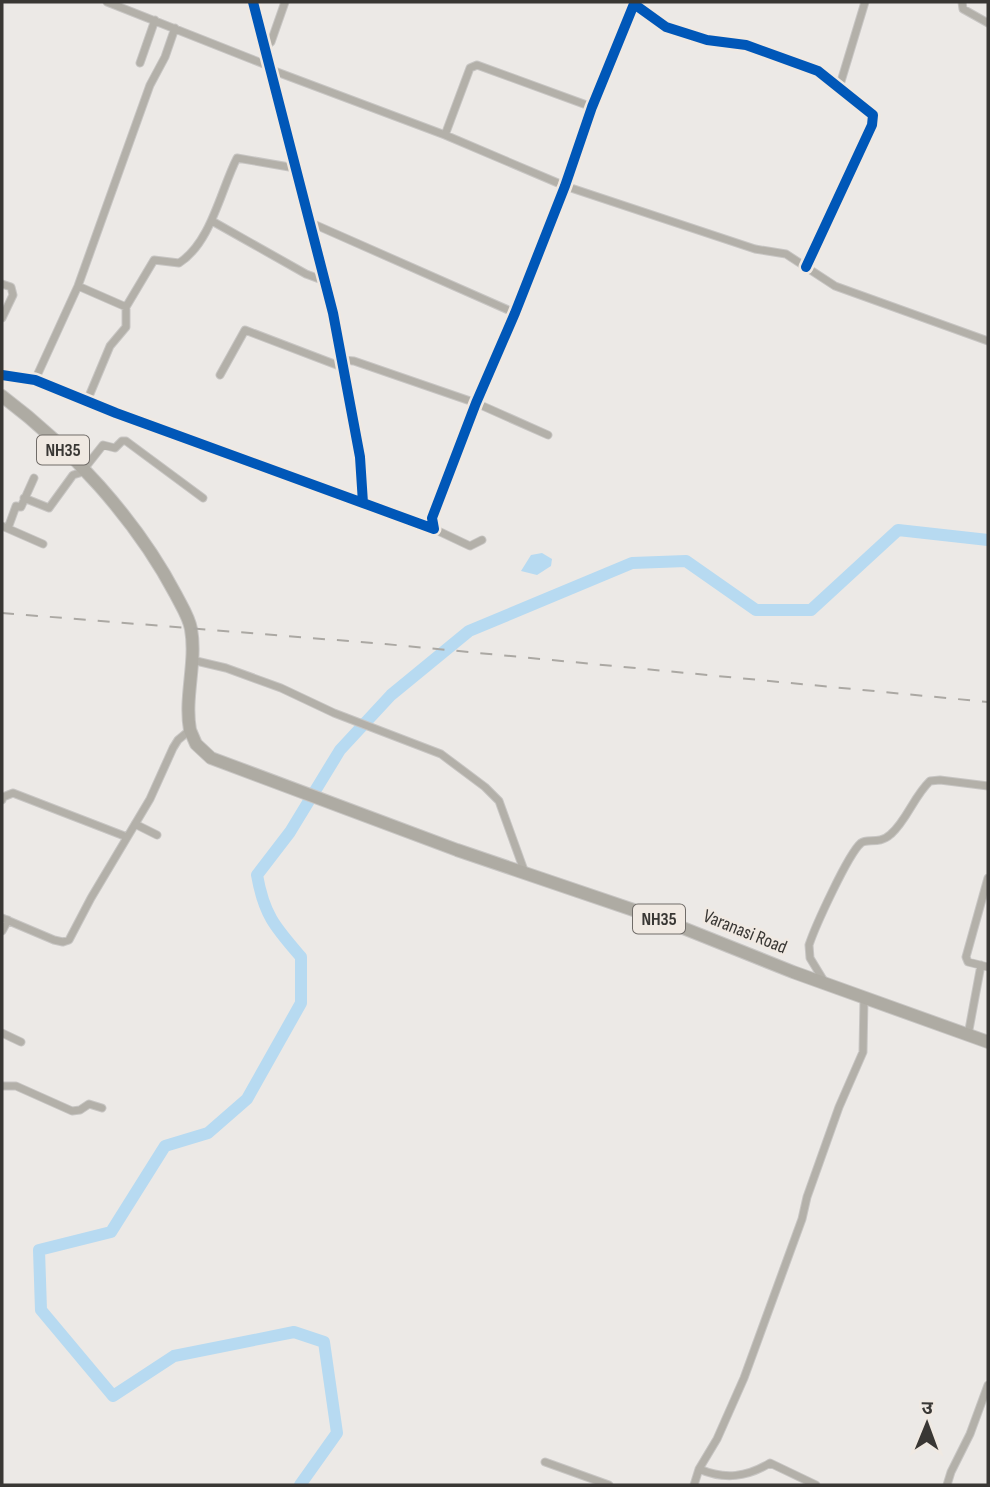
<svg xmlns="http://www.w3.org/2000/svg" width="990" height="1487" viewBox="0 0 990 1487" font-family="'Sofia Sans Condensed','Noto Sans Devanagari',sans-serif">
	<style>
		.water { fill: #b7daf1 }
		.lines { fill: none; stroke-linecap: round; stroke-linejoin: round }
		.river { stroke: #b7daf1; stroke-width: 12 }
		.minor-casing { stroke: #c7c5c3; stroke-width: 9 }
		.trunk-casing { stroke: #c7c5c3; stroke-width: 14 }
		.minor { stroke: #b3b0a9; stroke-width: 7 }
		.trunk { stroke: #aeaba3; stroke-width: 12 }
		.rail { stroke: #aba8a3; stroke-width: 2; stroke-dasharray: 12 12; stroke-linecap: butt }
		.cycleway-casing { stroke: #f0e9e2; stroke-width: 15 }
		.cycleway { stroke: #0057b8; stroke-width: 10 }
		.labels { text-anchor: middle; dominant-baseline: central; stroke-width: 5; stroke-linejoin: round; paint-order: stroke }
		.shield { fill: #f0e9e2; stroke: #706c68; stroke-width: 2 }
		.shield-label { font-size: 18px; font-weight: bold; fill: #393734 }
		.street-label { font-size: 19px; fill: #393734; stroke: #f0e9e2 }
	</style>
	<rect width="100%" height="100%" fill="#ece9e6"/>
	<!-- water -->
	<path class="water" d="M542 553 552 559 551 566 537 575 521 571 531 555Z"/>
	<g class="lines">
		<!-- river -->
		<path class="river" d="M300 1485 337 1433 324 1342 294 1332 174 1356 113 1396 41 1310 39 1250 111 1232 165 1146 208 1133 247 1099 301 1003V957C275 927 264 915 257 875L290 832 340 750 391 695 469 631 632 563 686 561 756 610H811L898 530 988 540"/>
		<!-- minor casing -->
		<g class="minor-casing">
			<path id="minor" d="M107 2 269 66
				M962 2 963 9 988 23
				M264 47 271 42 285 2
				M140 63 155 20
				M269 69 445 135 565 186 755 249 786 254 835 286 988 341
				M839 88 865 2
				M445 135 470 68 477 65 592 107
				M212 221 306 274 325 281
				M309 222 515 313
				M2 284 11 287 13 295 2 318
				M78 286 126 307 154 260 179 263C211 243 221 189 237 158L295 168
				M342 360 354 361 476 403 548 435
				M2 375 35 380 116 413 363 503 360 457 333 313 253 2
				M220 375 245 330 342 367
				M35 380 78 286 150 85 165 57 175 28
				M87 401 110 346 126 327V307
				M84 469 103 445 115 448 122 441H126L203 498
				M24 498 49 508 73 475 86 471
				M363 503 434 529 432 518 476 403 515 313 565 186 592 107 634 4 666 27 685 33 707 40 746 45 818 71 873 115 872 125 806 267
				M2 526 43 544
				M8 528 16 506 21 507 34 478
				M434 529 470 546 482 540
				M192 660 226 668 281 688 334 713 441 754 485 787 499 801 525 873
				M2 800 3 797 13 793 127 837
				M135 824 157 835
				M988 878 966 957 968 962 988 967
				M2 918 54 940 63 942 69 940 91 898 150 799 173 748 178 740 190 730
				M2 931 8 920
				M824 981 810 958 809 945C815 927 848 854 861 843 868 838 879 845 891 834 907 820 914 796 930 781L940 780 988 786
				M2 1033 21 1042
				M968 1035 981 965
				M2 1086H16L72 1111 80 1110 89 1104 102 1108
				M545 1462 609 1485
				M699 1469C725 1480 747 1477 770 1463L816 1485
				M694 1485 699 1469 717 1439 744 1378 802 1219 807 1197 839 1107 863 1052 864 998
				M947 1485 951 1472 970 1434 988 1385"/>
		</g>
		<!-- trunk casing -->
		<g class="trunk-casing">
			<path id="trunk" d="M2 396C70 447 136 519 176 595 181 605 189 617 191 629 197 662 184 697 190 730L196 744 211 758 457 850 663 920 793 972 988 1042"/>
		</g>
		<!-- minor -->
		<use href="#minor" class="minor"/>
		<!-- trunk -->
		<use href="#trunk" class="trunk"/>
		<!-- rail -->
		<path class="rail" d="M2 613 385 644 988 702"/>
		<!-- cycleway casing -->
		<g class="cycleway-casing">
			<path id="cycleway" d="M2 375 35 380 116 413 363 503 360 457 333 313 253 2
				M363 503 434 529 432 518 476 403 515 313 565 186 592 107 634 4 666 27 685 33 707 40 746 45 818 71 873 115 872 125 806 267"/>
		</g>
		<!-- cycleway -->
		<use href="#cycleway" class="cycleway"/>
	</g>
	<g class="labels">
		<!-- shield labels -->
		<g class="shield">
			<rect x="37" y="435.5" width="52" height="29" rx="5"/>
			<rect x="633" y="904.5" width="52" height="29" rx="5"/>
		</g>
		<g class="shield-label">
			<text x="63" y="450">NH35</text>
			<text x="659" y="919">NH35</text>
		</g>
		<!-- street labels -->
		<g class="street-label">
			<text transform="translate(745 932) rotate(22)">Varanasi Road</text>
		</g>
	</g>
	<!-- border -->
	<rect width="990" height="1487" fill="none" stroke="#393734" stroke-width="7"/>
	<!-- north arrow -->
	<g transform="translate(927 1424) rotate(1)" stroke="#f0e9e2" stroke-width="5" paint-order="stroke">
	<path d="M0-5L12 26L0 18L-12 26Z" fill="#393734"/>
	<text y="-10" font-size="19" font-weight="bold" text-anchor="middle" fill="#393734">उ</text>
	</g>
</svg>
